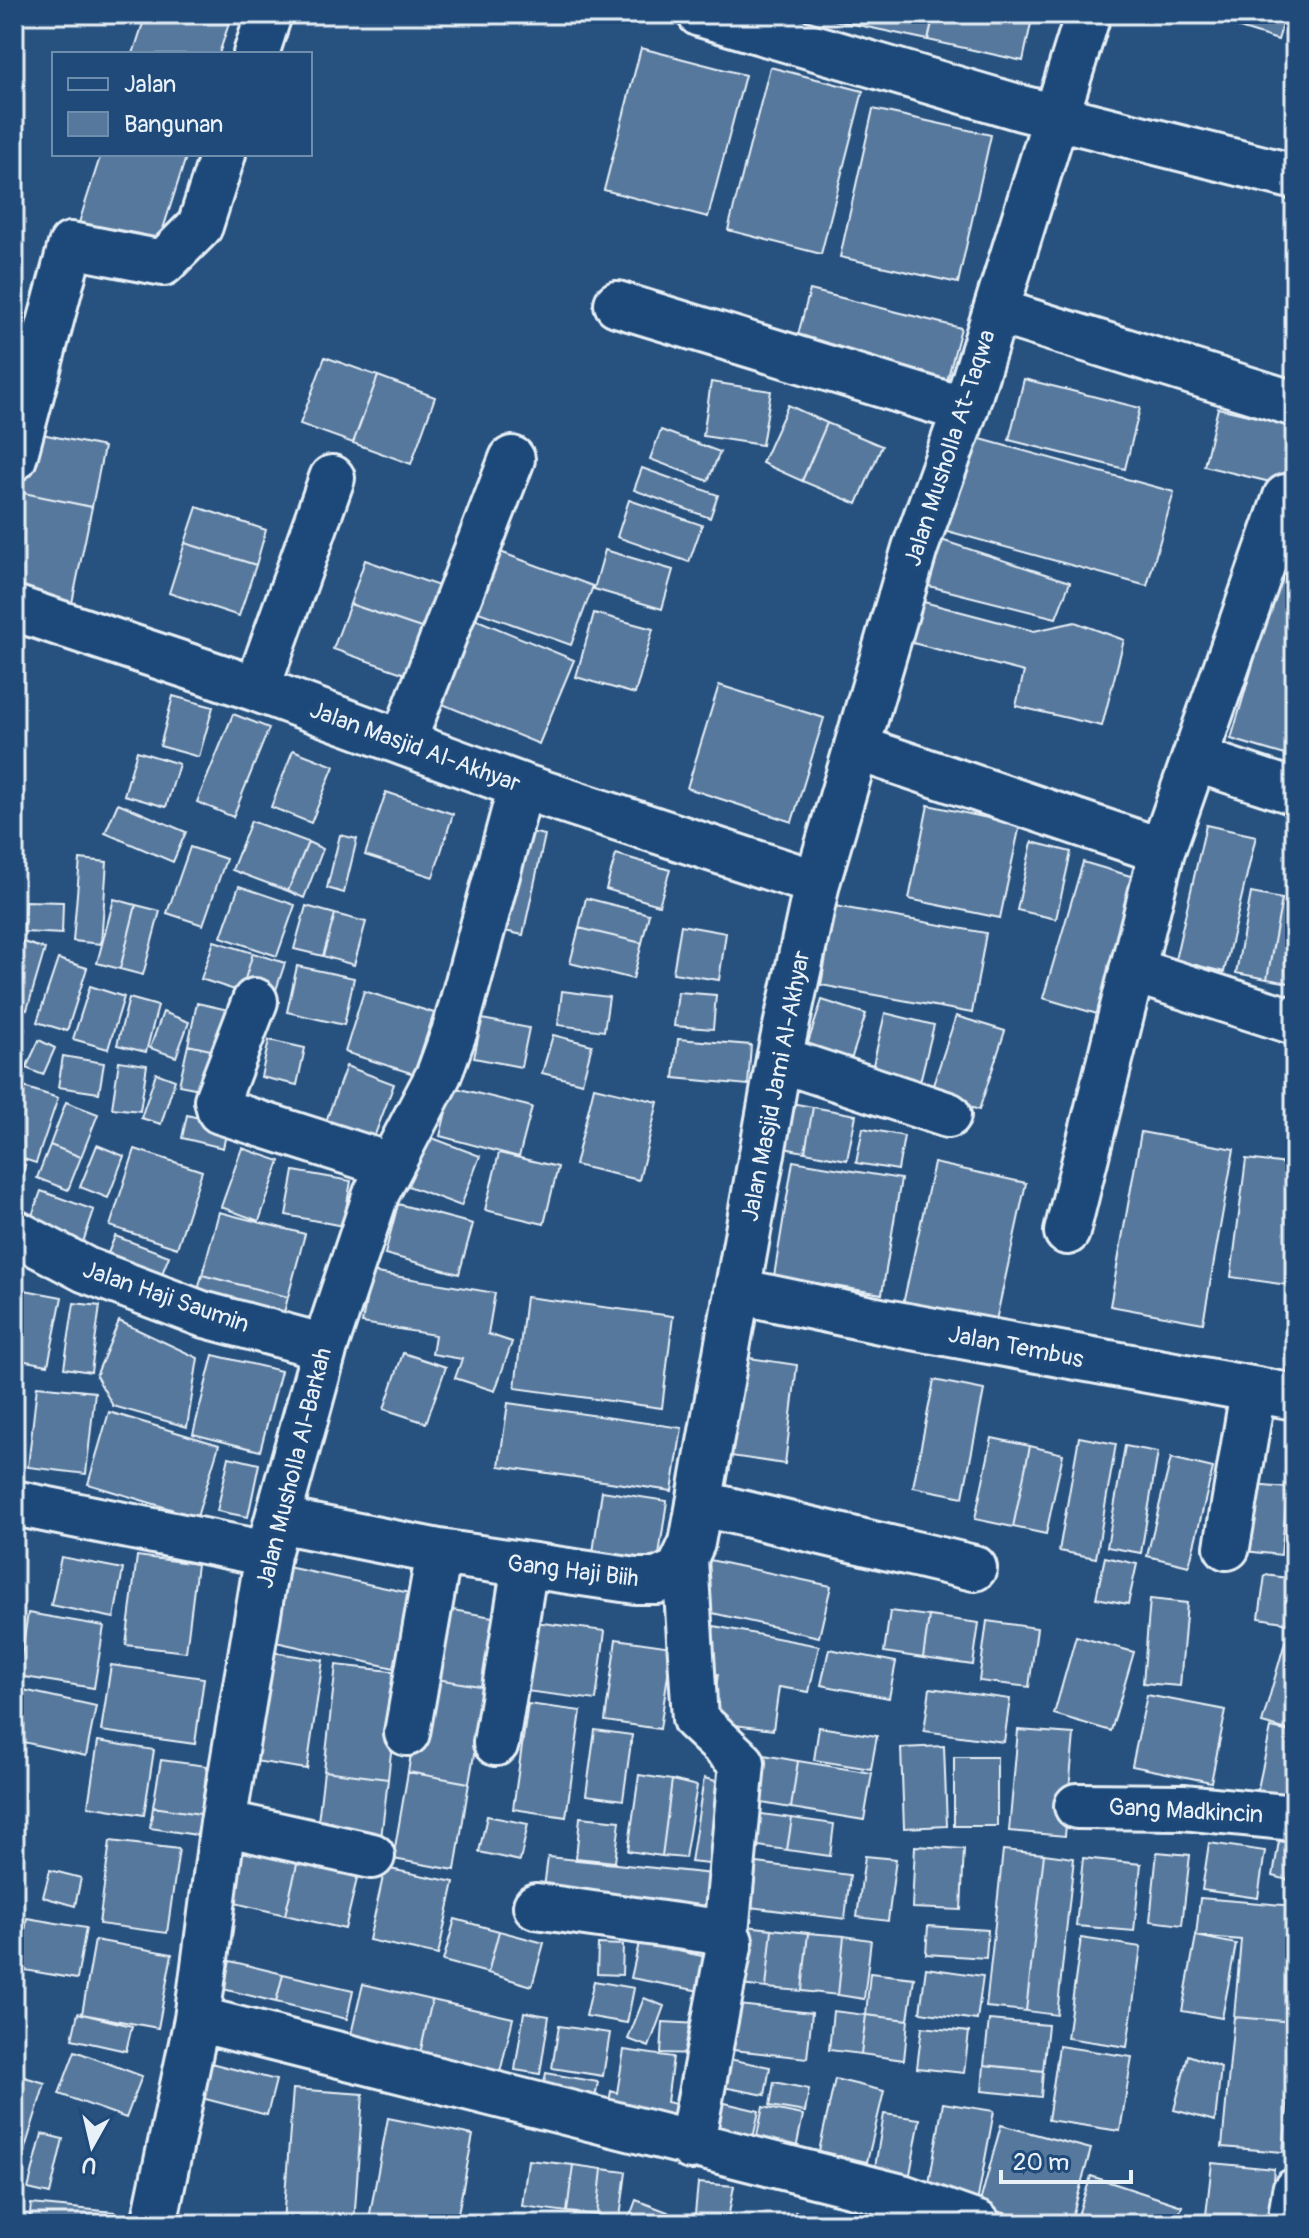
<svg xmlns="http://www.w3.org/2000/svg" width="1309" height="2238" viewBox="0 0 1309 2238" font-family="Pangolin,sans-serif">
	<style>
		.building { fill: #57789d; stroke: #e8f1f8; stroke-width: 2 }
		.lines { fill: none; stroke-linecap: round; stroke-linejoin: round }
		.minor-casing { stroke: #e8f1f8; stroke-width: 50 }
		.minor { stroke: #1f4a7a; stroke-width: 44 }
		.labels { text-anchor: middle; dominant-baseline: central; stroke-width: 8; stroke-linejoin: round; paint-order: stroke }
		.street-label { font-size: 24px; fill: #e8f1f8; stroke: #1f4a7a }
	</style>
	<rect width="100%" height="100%" fill="#27517f"/>
	<filter id="ink" filterUnits="userSpaceOnUse"><feTurbulence type="fractalNoise" baseFrequency=".0125" numOctaves="2"/><feDisplacementMap in="SourceGraphic" scale="16" xChannelSelector="R" yChannelSelector="G"/><feConvolveMatrix kernelMatrix="1 2 1 2 8 2 1 2 1" color-interpolation-filters="sRGB"/></filter>
	<g filter="url(#ink)">
		<!-- building -->
		<path class="building" d="M146 14H232L219 54H133Z
			M806 14H855L853 24Z
			M855 14H934L928 40 853 24Z
			M934 14H1033L1023 61 928 40Z
			M1195 14H1286L1278 40Z
			M641 48 745 75 708 217 604 190Z
			M770 67 863 91 821 254 728 230Z
			M873 109 991 135 958 283 840 257Z
			M101 154H187L155 254 77 229Z
			M810 290 961 328 944 392 793 353Z
			M325 357 378 376 353 443 300 424Z
			M378 376 435 397 411 464 353 443Z
			M1024 379 1140 408 1125 469 1009 440Z
			M711 382 771 391 762 445 703 436Z
			M788 405 827 423 802 481 762 463Z
			M1218 408 1295 426V488L1204 466Z
			M827 423 882 446 857 504 802 481Z
			M23 430 104 447 92 507 14 491Z
			M661 430 720 452 708 481 650 459Z
			M966 435 1174 492 1147 586 940 529Z
			M642 468 718 495 710 518 634 490Z
			M14 491 92 507 72 603 14 591Z
			M629 500 702 525 689 562 617 537Z
			M197 507 266 530 256 565 185 543Z
			M1291 535 1295 536V758L1231 739Z
			M932 537 1070 582 1056 618 917 583Z
			M185 543 256 565 239 616 169 593Z
			M492 549 593 586 571 645 470 609Z
			M605 550 673 570 662 609 594 589Z
			M365 560 439 586 424 629 350 604Z
			M920 601 1034 631 1075 622 1124 640 1102 726 1016 706 1024 672 909 642Z
			M350 604 424 629 408 675 333 649Z
			M594 613 653 629 635 694 576 677Z
			M470 617 574 660 539 744 435 701Z
			M719 685 824 718 792 822 687 788Z
			M173 696 213 707 199 757 160 746Z
			M233 714 269 728 233 817 197 802Z
			M293 750 334 766 311 823 271 807Z
			M137 751 179 764 166 807 124 795Z
			M386 792 453 814 433 877 365 855Z
			M118 803 186 832 173 862 105 833Z
			M928 805 1020 825 1000 918 909 899Z
			M251 821 308 842 288 891 232 870Z
			M1206 825 1256 836 1224 972 1175 960Z
			M516 829 545 835 523 935 495 929Z
			M340 835 357 839 344 893 327 888Z
			M308 842 323 849 304 898 288 891Z
			M1032 842 1071 852 1056 919 1017 910Z
			M190 847 226 859 203 925 167 913Z
			M616 854 670 870 659 905 606 889Z
			M80 859 107 862 101 944 73 941Z
			M1083 862 1144 880 1104 1016 1043 998Z
			M239 886 295 905 277 956 221 937Z
			M1251 893 1282 899 1267 979 1236 973Z
			M586 898 649 914 642 943 579 928Z
			M114 899 136 905 120 969 97 963Z
			M1282 899 1295 901V984L1267 979Z
			M25 901 63 902 62 934 24 932Z
			M136 905 160 911 143 975 120 969Z
			M306 906 335 914 323 956 294 949Z
			M835 906 986 933 972 1013 821 985Z
			M335 914 366 922 354 965 323 956Z
			M681 925 726 933 719 980 673 973Z
			M579 928 642 943 633 979 570 963Z
			M14 939 45 949 27 1010 14 1006Z
			M214 941 253 953 241 992 201 979Z
			M253 953 285 963 272 1002 241 992Z
			M58 959 87 968 67 1031 37 1022Z
			M297 966 354 978 344 1025 287 1012Z
			M90 986 124 997 108 1049 73 1039Z
			M364 991 434 1013 414 1074 345 1052Z
			M562 991 609 997 604 1031 558 1025Z
			M678 992 716 995 713 1029 674 1026Z
			M129 998 158 1006 146 1052 117 1045Z
			M822 1000 866 1014 847 1072 803 1058Z
			M197 1003 233 1011 224 1053 188 1045Z
			M163 1012 189 1022 176 1057 150 1048Z
			M885 1013 934 1025 918 1090 870 1078Z
			M956 1016 1005 1031 979 1110 930 1094Z
			M482 1019 529 1028 521 1067 474 1058Z
			M14 1025 25 1028 19 1061 14 1060Z
			M553 1035 592 1045 582 1083 542 1073Z
			M678 1039 751 1045 748 1085 674 1078Z
			M39 1040 55 1048 43 1075 26 1068Z
			M269 1040 305 1048 297 1085 261 1077Z
			M188 1045 224 1053 215 1092 179 1085Z
			M63 1056 104 1063 99 1093 58 1087Z
			M119 1061 147 1065 140 1111 112 1108Z
			M346 1066 394 1084 367 1156 320 1138Z
			M156 1073 175 1080 161 1124 141 1118Z
			M14 1084 58 1098 36 1163 14 1156Z
			M452 1087 532 1107 519 1157 440 1136Z
			M594 1087 658 1102 639 1180 575 1165Z
			M775 1100 813 1107 805 1152 767 1145Z
			M66 1102 98 1114 81 1157 50 1145Z
			M813 1107 856 1115 847 1160 805 1152Z
			M187 1115 228 1125 223 1148 182 1138Z
			M863 1128 904 1136 898 1170 856 1163Z
			M1141 1132 1234 1149 1203 1323 1110 1306Z
			M427 1136 480 1156 461 1206 408 1186Z
			M50 1145 81 1157 68 1190 37 1178Z
			M97 1145 124 1156 108 1198 80 1187Z
			M242 1148 280 1161 259 1221 221 1207Z
			M135 1149 202 1171 177 1248 110 1226Z
			M499 1153 558 1167 544 1224 485 1210Z
			M1246 1159 1295 1165V1286L1231 1277Z
			M793 1161 901 1179 882 1294 774 1276Z
			M14 1162 25 1165 14 1201Z
			M934 1163 1026 1183 995 1325 903 1304Z
			M294 1171 351 1181 343 1226 286 1215Z
			M41 1191 94 1210 80 1251 26 1232Z
			M398 1204 473 1224 459 1274 385 1254Z
			M219 1212 305 1234 288 1297 202 1275Z
			M115 1236 169 1256 156 1289 102 1268Z
			M371 1272 495 1293 488 1334 512 1342 495 1391 455 1378 462 1359 432 1354 435 1335 362 1323Z
			M202 1275 288 1297 280 1329 194 1306Z
			M14 1288 62 1297 48 1365 14 1359Z
			M526 1297 673 1316 662 1408 515 1388Z
			M74 1303 100 1306 91 1372 64 1368Z
			M119 1321 198 1358 187 1427 113 1406 96 1376Z
			M403 1353 446 1367 426 1423 384 1409Z
			M213 1355 281 1371 260 1451 193 1434Z
			M736 1356 797 1365 785 1464 724 1455Z
			M934 1380 984 1390 963 1497 913 1487Z
			M37 1386 95 1392 86 1474 28 1467Z
			M14 1387 20 1388 14 1443Z
			M508 1403 682 1428 672 1491 499 1466Z
			M109 1412 219 1445 197 1517 88 1484Z
			M1079 1437 1116 1444 1096 1558 1059 1551Z
			M992 1438 1030 1446 1013 1527 975 1519Z
			M1030 1446 1063 1454 1046 1534 1013 1527Z
			M1125 1446 1158 1452 1141 1553 1107 1547Z
			M229 1457 259 1464 248 1517 217 1511Z
			M1171 1458 1213 1468 1189 1566 1147 1556Z
			M1241 1484 1288 1488 1281 1555 1235 1550Z
			M602 1491 667 1501 656 1576 591 1566Z
			M137 1556 197 1564 186 1652 126 1645Z
			M61 1557 123 1569 114 1618 51 1605Z
			M1105 1557 1137 1564 1128 1604 1096 1598Z
			M710 1560 831 1586 819 1637 699 1610Z
			M278 1565 424 1596 408 1671 262 1639Z
			M1265 1575 1295 1579V1624L1259 1618Z
			M1150 1599 1187 1603 1180 1686 1143 1683Z
			M436 1607 498 1618 486 1687 424 1677Z
			M890 1611 929 1616 923 1658 884 1652Z
			M28 1613 104 1626 94 1688 18 1676Z
			M929 1616 979 1623 973 1665 923 1658Z
			M519 1620 605 1631 596 1700 510 1689Z
			M987 1621 1037 1628 1029 1687 979 1681Z
			M714 1626 819 1646 809 1692 779 1687 773 1730 711 1722 718 1674 705 1672Z
			M1076 1636 1134 1652 1111 1731 1054 1714Z
			M616 1639 672 1647 660 1729 605 1721Z
			M1285 1642 1295 1645V1732L1262 1723Z
			M829 1649 896 1662 889 1698 821 1685Z
			M265 1651 323 1660 307 1769 248 1760Z
			M111 1665 204 1678 195 1744 101 1731Z
			M336 1665 400 1672 388 1779 324 1771Z
			M424 1677 486 1687 469 1783 408 1772Z
			M930 1688 1010 1699 1004 1742 924 1731Z
			M19 1689 96 1706 86 1756 14 1740Z
			M1147 1695 1226 1710 1211 1782 1132 1766Z
			M528 1704 581 1711 566 1817 513 1809Z
			M819 1727 877 1736 871 1769 814 1760Z
			M1271 1728 1295 1733V1816L1254 1807Z
			M595 1730 632 1735 623 1800 586 1795Z
			M1018 1730 1074 1734 1065 1836 1009 1831Z
			M98 1741 154 1750 144 1815 88 1806Z
			M944 1746 947 1826 904 1828 901 1748Z
			M764 1755 798 1761 791 1808 756 1802Z
			M954 1757H997V1826H954Z
			M161 1760 207 1766 201 1814 153 1807Z
			M798 1761 872 1773 864 1820 791 1808Z
			M324 1771 388 1779 380 1847 316 1839Z
			M408 1772 469 1783 455 1870 393 1859Z
			M639 1775 672 1780 662 1856 628 1851Z
			M704 1778 736 1786 727 1866 691 1862Z
			M672 1780 697 1786 685 1858 662 1856Z
			M153 1807 201 1814 197 1835 150 1828Z
			M754 1813 792 1818 787 1850 750 1845Z
			M487 1816 528 1824 520 1861 479 1852Z
			M580 1817 620 1821 615 1862 576 1858Z
			M792 1818 834 1824 830 1856 787 1850Z
			M240 1833 301 1848 285 1915 223 1900Z
			M110 1841 179 1849 167 1933 99 1924Z
			M1279 1841 1295 1844V1882L1273 1876Z
			M1209 1843 1265 1851 1258 1898 1202 1890Z
			M915 1846 964 1849 961 1910 912 1908Z
			M301 1848 361 1862 345 1929 285 1915Z
			M1003 1850 1044 1854 1026 2011 986 2007Z
			M1157 1852 1190 1855 1182 1925 1150 1921Z
			M1044 1854 1074 1858 1057 2015 1026 2011Z
			M865 1856 896 1859 888 1921 857 1917Z
			M548 1857 722 1875 718 1922 542 1903Z
			M1083 1858 1141 1864 1134 1931 1076 1926Z
			M757 1863 850 1875 845 1919 750 1907Z
			M385 1868 454 1882 438 1955 369 1940Z
			M50 1870 81 1878 75 1906 43 1897Z
			M1200 1898 1295 1906V2022L1234 2017 1241 1940 1196 1936Z
			M27 1918 86 1928 77 1979 19 1969Z
			M455 1919 499 1931 488 1973 443 1961Z
			M738 1925 772 1929 766 1988 732 1984Z
			M928 1926 988 1930 986 1958 926 1954Z
			M772 1929 808 1933 802 1991 766 1988Z
			M499 1931 544 1943 532 1986 488 1973Z
			M808 1933 844 1936 838 1995 802 1991Z
			M844 1936 871 1940 864 1999 838 1995Z
			M1196 1936 1236 1944 1222 2018 1182 2011Z
			M1081 1938 1141 1947 1127 2047 1067 2038Z
			M95 1940 172 1954 158 2028 82 2014Z
			M639 1943 707 1957 700 1991 631 1978Z
			M598 1944 623 1945 622 1975 597 1974Z
			M230 1961 283 1974 276 2002 223 1989Z
			M926 1968 983 1976 977 2020 920 2012Z
			M870 1973 914 1978 908 2020 866 2015Z
			M283 1974 353 1990 347 2019 276 2002Z
			M594 1981 634 1988 627 2023 586 2016Z
			M363 1984 432 2000 417 2067 347 2051Z
			M644 1998 664 2006 649 2047 628 2039Z
			M432 2000 513 2018 497 2085 417 2067Z
			M729 2004 812 2013 807 2058 724 2049Z
			M833 2011 866 2015 861 2054 829 2050Z
			M524 2012 549 2016 540 2074 515 2070Z
			M78 2013 132 2026 126 2051 72 2039Z
			M866 2015 908 2020 904 2060 861 2054Z
			M1234 2017 1295 2022 1283 2152 1222 2147Z
			M989 2020 1048 2025 1043 2071 984 2065Z
			M663 2022 699 2024 697 2054 661 2053Z
			M559 2026 610 2033 603 2076 552 2068Z
			M922 2027 969 2032 964 2073 917 2068Z
			M1059 2046 1132 2057 1120 2131 1048 2120Z
			M624 2050 673 2057 667 2102 684 2106 678 2137 605 2123 611 2091 617 2093Z
			M75 2051 142 2076 126 2118 59 2094Z
			M1188 2055 1221 2067 1215 2121 1174 2110Z
			M713 2056 770 2067 765 2095 707 2084Z
			M203 2061 276 2080 267 2115 194 2096Z
			M984 2065 1043 2071 1041 2097 982 2091Z
			M546 2073 598 2082 592 2113 540 2104Z
			M14 2074 45 2083 22 2158 14 2155Z
			M835 2079 884 2091 867 2162 819 2151Z
			M774 2082 809 2089 805 2112 770 2106Z
			M293 2089 363 2094 354 2224 283 2222Z
			M708 2099 759 2111 752 2143 701 2132Z
			M943 2103 994 2111 977 2203 927 2195Z
			M763 2107 803 2115 793 2164 753 2155Z
			M884 2114 920 2119 908 2185 873 2179Z
			M388 2118 473 2135 456 2224H368Z
			M1001 2125 1091 2149 1070 2224H1044L979 2206Z
			M42 2134 63 2139 50 2194 28 2189Z
			M528 2160 573 2165 567 2212 522 2206Z
			M1212 2163 1274 2169 1269 2224H1205Z
			M573 2165 602 2169 597 2215 567 2212Z
			M602 2169 626 2172 620 2218 597 2215Z
			M1091 2176 1182 2206 1176 2224H1086L1076 2221Z
			M698 2183 734 2186 727 2224H694Z
			M636 2200 668 2212 663 2224H627Z
			M31 2204 114 2212 113 2224H29Z
			M795 2212 847 2222 846 2224H793Z
			M14 2213 21 2215 18 2224H14Z"/>
		<g class="lines">
			<!-- minor casing -->
			<g class="minor-casing">
				<path id="minor" d="M700 14 1021 108 1295 177
					M256 54 269 14
					M617 304 965 410
					M996 311 1295 404
					M14 458 71 245 163 263 200 226 223 154
					M14 608 257 689 521 786 817 883
					M257 689 332 478
					M403 742 512 459
					M857 748 1162 851
					M1195 759 1295 792
					M1132 970 1295 1022
					M255 1001 217 1100 220 1111 389 1165
					M779 1059 948 1115
					M14 1232 86 1270 202 1314 325 1347
					M1067 1232 1162 851 1286 497
					M737 1291 885 1322 1295 1397
					M14 1503 268 1554
					M699 1503 974 1568
					M278 1520 439 1552 636 1581H657L679 1571 692 1543 779 1059 817 883 915 548 965 410 1088 14
					M1227 1547 1253 1391
					M685 1559 695 1719 742 1763 726 1933
					M407 1733 439 1552
					M496 1743 525 1565
					M1077 1806 1183 1807 1295 1818
					M223 1823 372 1856
					M536 1906 726 1933 730 1941 691 2147
					M197 2019 902 2197 978 2224
					M154 2224 197 2019 223 1823 268 1554 325 1347 376 1194 439 1074 455 1030 521 786
					M1290 2224 1295 2191"/>
			</g>
			<!-- minor -->
			<use href="#minor" class="minor"/>
		</g>
	</g>
	<g class="labels">
		<!-- street labels -->
		<g class="street-label">
			<text transform="translate(950 448) rotate(-72)">Jalan Musholla At-Taqwa</text>
			<text transform="translate(415 747) rotate(20)">Jalan Masjid Al-Akhyar</text>
			<text transform="translate(776 1086) rotate(-79)">Jalan Masjid Jami Al-Akhyar</text>
			<text transform="translate(166 1297) rotate(19)">Jalan Haji Saumin</text>
			<text transform="translate(1016 1347) rotate(11)">Jalan Tembus</text>
			<text transform="translate(294 1468) rotate(-76)">Jalan Musholla Al-Barkah</text>
			<text transform="translate(573 1571) rotate(7)">Gang Haji Biih</text>
			<text transform="translate(1186 1811) rotate(3)">Gang Madkincin</text>
		</g>
	</g>
	<!-- margin -->
	<rect width="1309" height="2238" fill="none" stroke="#1f4a7a" stroke-width="48"/>
	<rect x="24" y="24" width="1261" height="2190" fill="none" stroke="#e8f1f8" stroke-width="3" filter="url(#ink)"/>
	<!-- legend -->
	<rect x="52" y="52" width="260" height="104" fill="#1f4a7a" stroke="#6f8dac" stroke-width="2"/>
	<rect x="68" y="78" width="40" height="12" fill="#1f4a7a" stroke="#6f8dac" stroke-width="2"/>
	<text x="124" y="92" font-size="24" fill="#e8f1f8">Jalan</text>
	<rect x="68" y="112" width="40" height="24" fill="#57789d" stroke="#6f8dac" stroke-width="2"/>
	<text x="124" y="132" font-size="24" fill="#e8f1f8">Bangunan</text>
	<!-- north arrow -->
	<g transform="translate(92 2146) rotate(188)" stroke="#1f4a7a" stroke-width="6" paint-order="stroke">
	<path d="M0-6L14 30L0 20L-14 30Z" fill="#e8f1f8"/>
	<text y="-12" font-size="22" font-weight="bold" text-anchor="middle" fill="#e8f1f8">U</text>
	</g>
	<!-- scale -->
	<path d="M1001 2170v12h130v-12" fill="none" stroke="#e8f1f8" stroke-width="4"/>
	<text x="1013" y="2170" font-size="24" fill="#e8f1f8" stroke="#1f4a7a" stroke-width="6" paint-order="stroke">20 m</text>
</svg>
